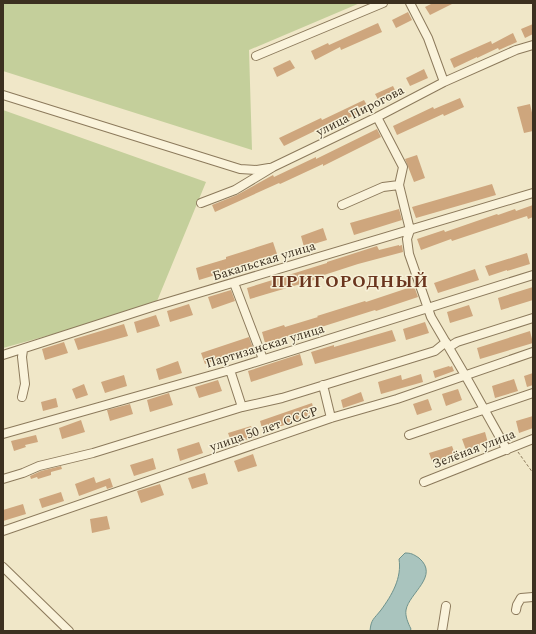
<svg xmlns="http://www.w3.org/2000/svg" width="536" height="634" viewBox="0 0 536 634" font-family="Spectral,serif">
	<style>
		.green { fill: #c4cf9b }
		.water { fill: #a9c4be; stroke: #6f938d }
		.building { fill: #cea67d }
		.lines { fill: none; stroke-linecap: round; stroke-linejoin: round }
		.minor-casing { stroke: #8c7a5c; stroke-width: 10 }
		.path { stroke: #8c7a5c; stroke-width: 1; stroke-dasharray: 3 2; stroke-linecap: butt }
		.minor { stroke: #faf3db; stroke-width: 8 }
		.labels { text-anchor: middle; dominant-baseline: central; stroke-width: 3; stroke-linejoin: round; paint-order: stroke }
		.street-label { font-size: 13px; fill: #3c3020; stroke: #f7f1d8 }
		.district-label { font-size: 17px; font-weight: bold; letter-spacing: 1px; fill: #6a351e; stroke: #f7f1d8 }
	</style>
	<rect width="100%" height="100%" fill="#f0e7c8"/>
	<!-- green -->
	<path class="green" d="M3 3H360L249 50 252 150 3 71Z
		M3 110 206 182 155 306 3 348Z"/>
	<!-- water -->
	<path class="water" d="M405 553C411 553 413 554 419 558 440 576 409 593 406 610 405 616 408 623 411 629L410 631H370C371 619 374 619 381 610 392 595 402 578 399 559Z"/>
	<!-- building -->
	<path class="building" d="M433 3H454L430 15 425 7Z
		M408 12 412 20 396 28 392 20Z
		M378 23 382 32 341 50 340 47 315 60 311 51 328 43 329 45Z
		M533 24V34L525 38 521 29Z
		M513 33 517 42 499 50 498 48 477 58V57L454 68 450 59 491 41 492 44Z
		M290 60 295 68 277 77 273 68Z
		M424 69 428 78 410 86 406 78Z
		M393 86 397 94 380 103 375 94Z
		M460 98 464 107 444 116 443 114 397 135 393 126 433 107 434 109Z
		M364 100 369 109 328 127 327 125 284 146 279 138 321 118 322 120Z
		M530 104 533 117V131L524 133 517 107Z
		M377 129 381 137 323 166V164L280 184 279 183 215 212 212 205 237 195 273 175 274 177 316 157V159Z
		M417 155 425 178 414 182 405 159Z
		M492 184 496 195 416 218 412 207Z
		M533 205V217L528 219 527 216 452 241 451 239 421 250 417 239 444 230 445 232 497 214 498 215 515 209 516 211Z
		M399 209 402 220 354 235 350 223Z
		M323 228 327 240 304 247 301 236Z
		M273 242 277 254 221 271 222 273 199 280 196 268 226 259V257Z
		M399 245V246L402 245 403 252 358 264 324 275V277L250 299 247 288 327 263V262L377 246 379 250Z
		M527 253 530 264 507 271V270L489 276 485 266Z
		M475 269 479 280 438 293 434 283Z
		M414 286 418 297 376 311 375 310 318 328V329L295 337V334L265 343 262 332 284 325 285 327 318 317 317 316 365 301 366 302Z
		M533 287V300L501 310 498 298Z
		M231 290 235 301 212 309 208 297Z
		M189 304 193 315 170 322 167 311Z
		M469 305 473 316 450 323 447 312Z
		M156 315 160 326 137 333 134 322Z
		M425 322 429 333 406 340 403 329Z
		M124 324 128 336 78 350 74 339Z
		M392 330 396 341 315 364 311 352 334 345V347Z
		M530 331 533 343 480 359 477 348Z
		M249 337 253 348 205 364 201 353Z
		M64 342 68 353 45 360 42 349Z
		M300 354 303 365 251 382 248 371Z
		M178 361 182 373 159 380 156 369Z
		M449 366 450 367 452 366 454 371 435 378 433 371Z
		M533 373V385L527 387 524 376Z
		M421 374 423 382 381 394 378 382 401 375 402 380Z
		M124 375 127 386 105 393 101 382Z
		M514 379 518 391 495 398 492 386Z
		M218 380 222 391 199 398 195 387Z
		M84 384 88 395 76 399 72 389Z
		M458 389 462 400 446 406 442 394Z
		M361 392 364 401 343 408 341 400Z
		M169 393 173 405 150 412 147 400Z
		M56 398 58 407 43 411 41 402Z
		M428 399 432 410 417 415 413 404Z
		M312 403 315 415 263 432 260 421Z
		M130 404 133 414 110 421 107 410Z
		M533 416V428L519 433 516 421Z
		M81 420 85 432 62 439 59 428Z
		M251 426 255 437 232 444 228 433Z
		M485 432 488 443 466 450 462 439Z
		M36 435 38 442 25 445 26 447 14 451 11 441Z
		M199 442 203 453 180 461 177 449Z
		M452 446 456 457 433 464 429 453Z
		M253 454 257 466 238 472 234 461Z
		M153 458 156 469 134 476 130 465Z
		M61 466 62 469 51 472V475L38 479 37 477 31 479 30 476 41 471Z
		M205 473 208 484 192 489 188 478Z
		M94 477 96 483 110 478 113 487 107 489 106 486 79 496 75 484Z
		M160 484 164 495 141 503 137 491Z
		M61 492 64 501 42 508 39 499Z
		M23 504 26 514 3 521V510Z
		M107 516 110 529 92 533 90 519Z"/>
	<g class="lines">
		<!-- minor casing -->
		<g class="minor-casing">
			<path id="minor" d="M410 3 428 38 444 82
				M256 56 383 3
				M3 95 240 169 257 170 269 168
				M377 117 403 167 399 185 410 230 407 239 409 254 431 317 465 375 507 450
				M201 203 235 190 273 167 377 117 444 82 516 50 533 45
				M342 205 383 187 399 185
				M234 283 263 359
				M449 347 457 342 533 318
				M3 355 155 306 533 193
				M230 370 242 407
				M323 385 331 418
				M22 397 25 384 22 357 23 350
				M3 434 230 370 533 275
				M409 435 533 393
				M3 479 23 473 39 466 93 453 242 407 282 398 435 351 446 342
				M424 482 533 439
				M3 531 331 418 397 399 533 352
				M3 567 69 631
				M516 610 517 605 521 598 533 597
				M442 631 446 606"/>
		</g>
		<!-- path -->
		<path class="path" d="M518 452 533 473"/>
		<!-- minor -->
		<use href="#minor" class="minor"/>
	</g>
	<g class="labels">
		<!-- street labels -->
		<g class="street-label">
			<text transform="translate(360 111) rotate(-27)">улица Пирогова</text>
			<text transform="translate(264 261) rotate(-17)">Бакальская улица</text>
			<text transform="translate(265 346) rotate(-17)">Партизанская улица</text>
			<text transform="translate(264 429) rotate(-19)">улица 50 лет СССР</text>
			<text transform="translate(474 449) rotate(-21)">Зелёная улица</text>
		</g>
		<!-- district labels -->
		<g class="district-label">
			<text x="350" y="282">ПРИГОРОДНЫЙ</text>
		</g>
	</g>
	<!-- border -->
	<rect width="536" height="634" fill="none" stroke="#3c3020" stroke-width="8"/>
</svg>
